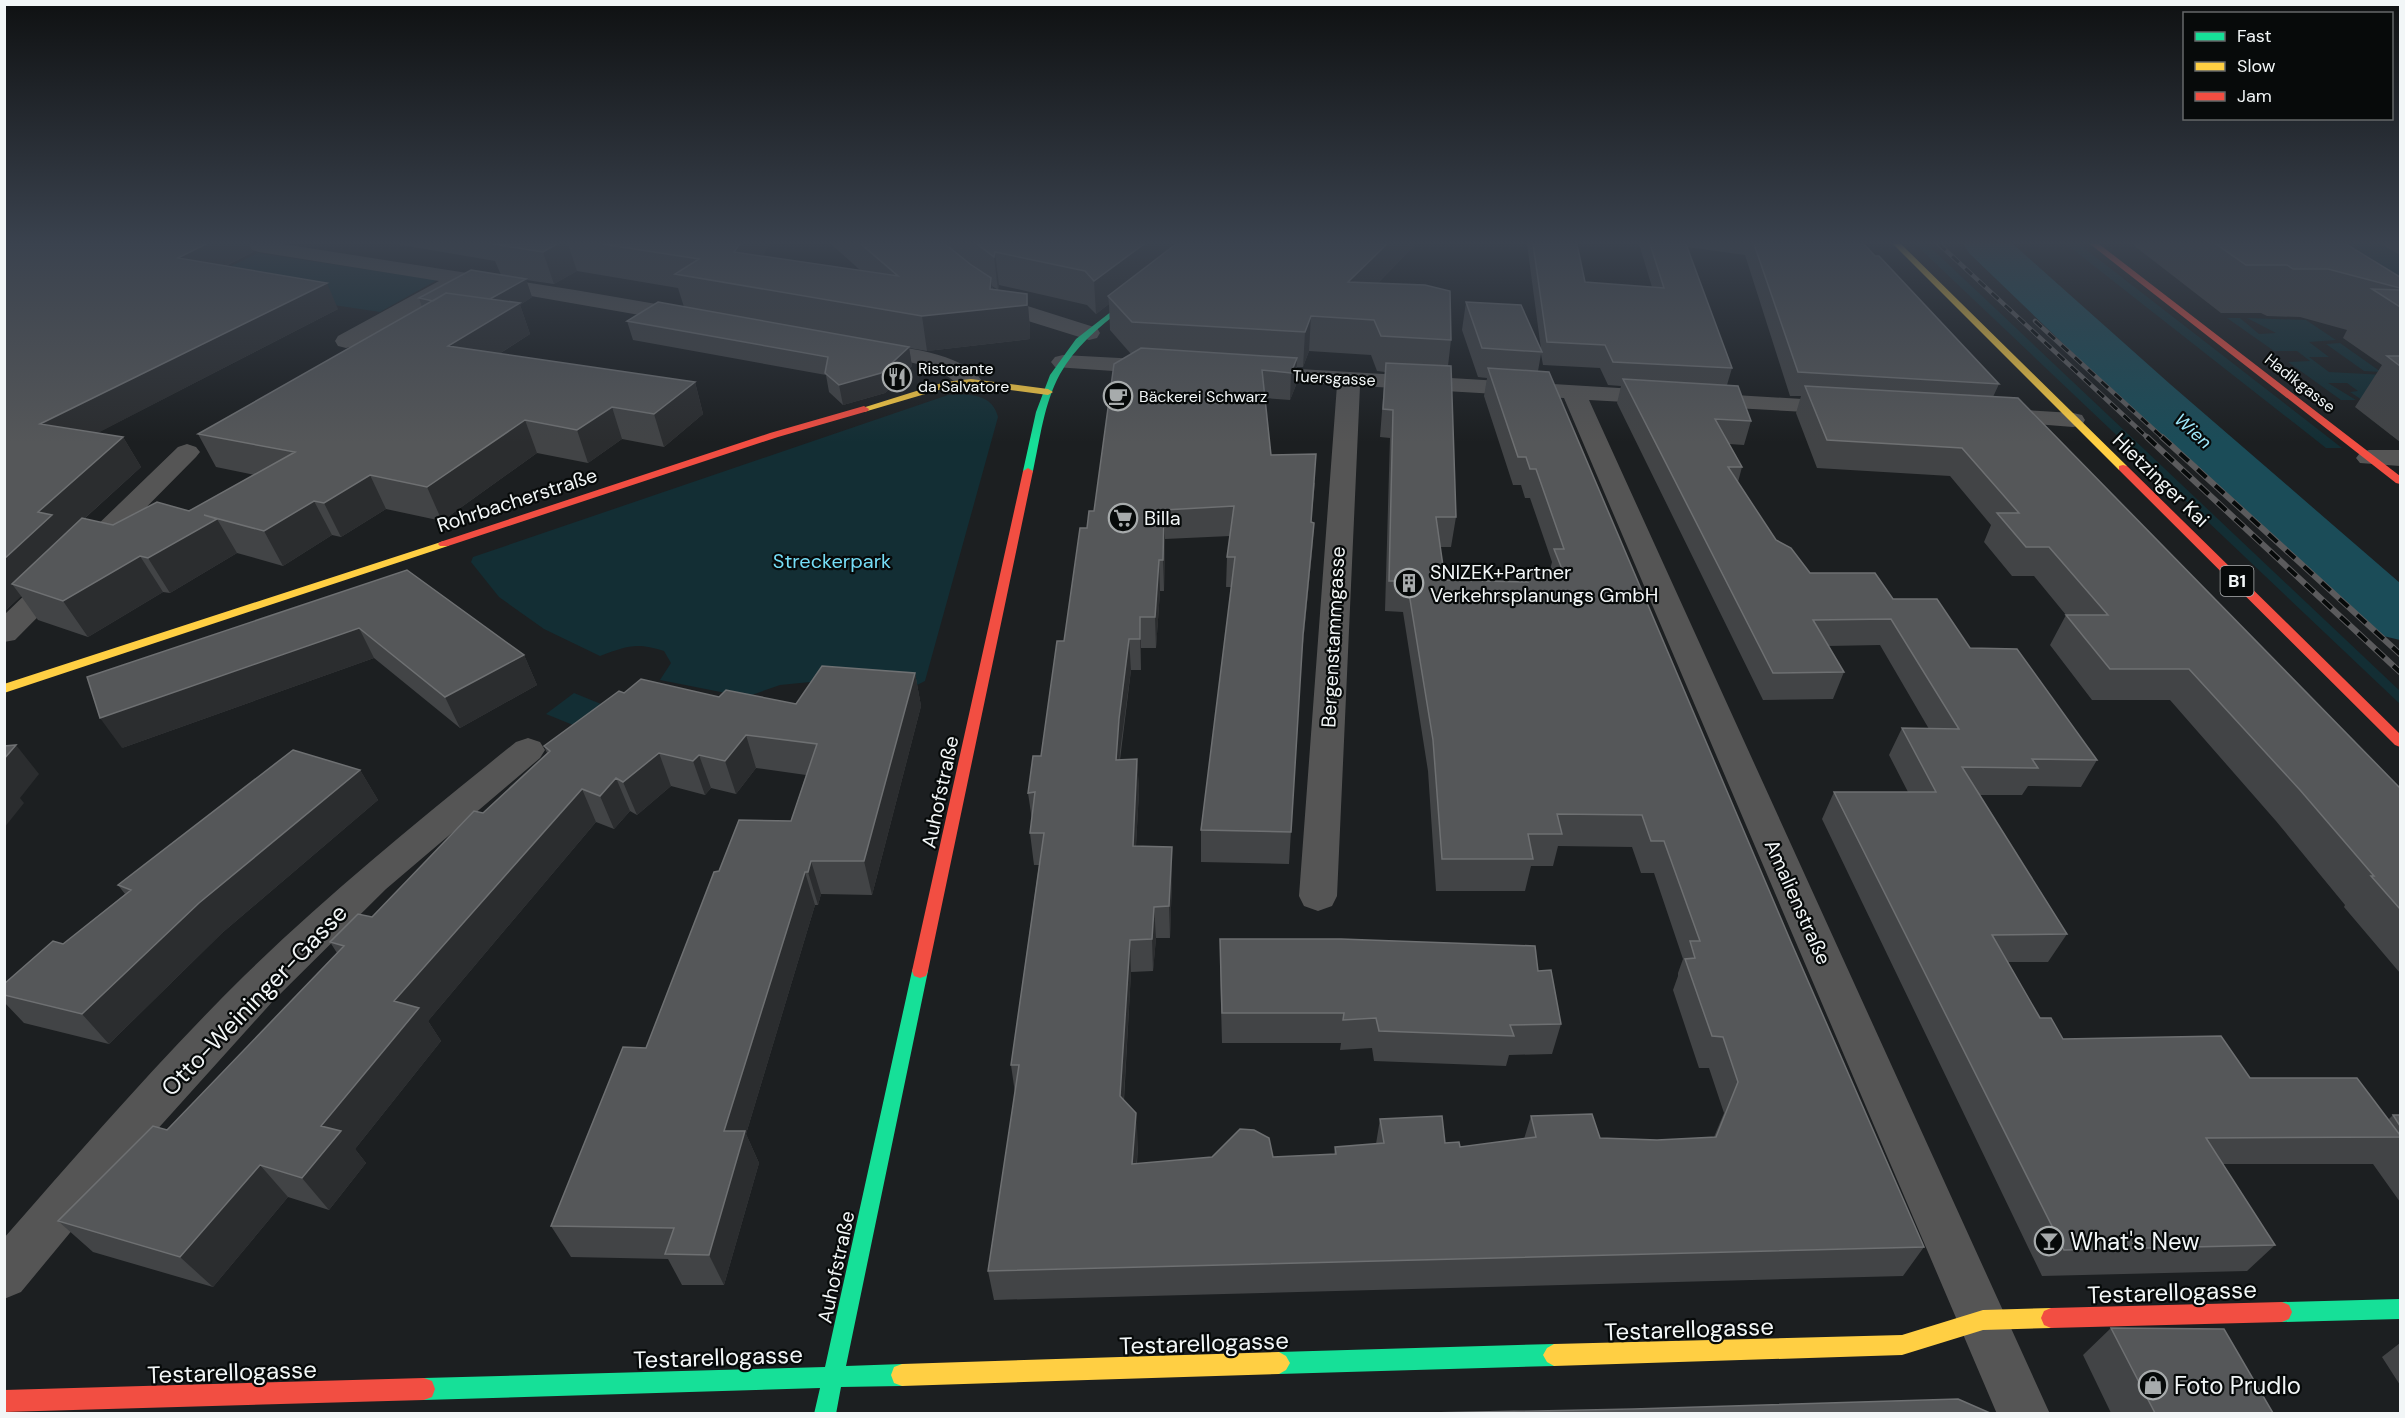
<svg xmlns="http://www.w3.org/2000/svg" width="2405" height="1418" viewBox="0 0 2405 1418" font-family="'DM Sans',sans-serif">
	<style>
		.green { fill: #132e34 }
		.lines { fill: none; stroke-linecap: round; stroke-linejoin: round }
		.river { fill: #1b4c58; fill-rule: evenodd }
		.street { fill: #555; fill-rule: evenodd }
		.fast { fill: #16e098; fill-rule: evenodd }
		.slow { fill: #ffcf43; fill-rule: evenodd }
		.jam { fill: #f24e42; fill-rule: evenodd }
		.rail-far1-casing { stroke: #5b5b5d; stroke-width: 4.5 }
		.rail-casing { stroke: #5b5b5d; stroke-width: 6 }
		.rail-far1 { stroke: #070a0a; stroke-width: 3; stroke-dasharray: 9; stroke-linecap: butt }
		.rail { stroke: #070a0a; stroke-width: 4; stroke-dasharray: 12; stroke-linecap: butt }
		.wall { fill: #424446; fill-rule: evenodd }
		.shaded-wall { fill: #2b2d2f }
		.building { fill: #555759; stroke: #6e7072; stroke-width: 1.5 }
		.labels { text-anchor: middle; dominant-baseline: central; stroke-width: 4.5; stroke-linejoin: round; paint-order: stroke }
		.far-poi-label { font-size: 16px; fill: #f2f6f7; stroke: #070a0a; text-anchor: start }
		.far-street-label { font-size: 16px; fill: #f2f6f7; stroke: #070a0a }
		.far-water-label { font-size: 18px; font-style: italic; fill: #9fe8fb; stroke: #070a0a }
		.shield { fill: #070a0a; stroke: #acafb0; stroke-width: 1.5 }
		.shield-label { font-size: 18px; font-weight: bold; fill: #f2f6f7 }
		.street-label { font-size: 20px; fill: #f2f6f7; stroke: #070a0a }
		.poi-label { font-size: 20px; fill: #f2f6f7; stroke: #070a0a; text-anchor: start }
		.park-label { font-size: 20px; fill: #75ddf6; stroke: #070a0a }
		.near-street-label { font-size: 24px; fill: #f2f6f7; stroke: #070a0a }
		.near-poi-label { font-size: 24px; fill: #f2f6f7; stroke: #070a0a; text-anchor: start }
	</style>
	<rect width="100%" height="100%" fill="#1c1f21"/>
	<!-- green -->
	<path class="green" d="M1915 244H1927L2400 691V704Z
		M2066 244H2079L2342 448H2326Z
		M2295 244H2381L2400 255V311Z
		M258 253 437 280 380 312 194 284Z
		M2227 318H2240L2259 334 2276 333 2247 318 2306 320 2336 340 2309 342 2329 357H2309L2329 372 2385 375 2362 400 2350 392 2358 391 2347 383H2328L2356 400H2341L2288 362 2310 361 2297 351H2274Z
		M2340 343 2381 372 2364 371 2326 344Z
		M948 395C968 394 992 393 998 417L925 681 915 686 810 682 780 685 746 697 660 680 671 663 664 651C636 642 627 646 600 656L544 629 499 597 471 562 473 557Z
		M574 693 601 704 573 725 546 714Z"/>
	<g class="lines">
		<!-- river -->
		<path class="river" d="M1963 244H2013L2170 384 2400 583V640L2375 634 2130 408 1970 254Z"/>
		<!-- street -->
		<path class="street" d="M251 244H283L575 290 691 310 699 312 702 317 699 322 691 324 463 284 354 346 346 348 338 346 335 341 338 336 439 281 259 252 252 250 249 246Z
			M915 244H937L989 288 1018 303 1097 328 1100 333 1097 338 1089 340 1002 313 975 296Z
			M866 341C900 348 962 351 983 382L979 387C959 392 950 374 933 368 909 360 882 359 858 353L855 348 858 343Z
			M1063 355 1157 360 1165 362 1169 367 1165 372 1157 374 1055 367 1051 362 1055 357Z
			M1251 366 1852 402 1855 407 1852 412 1843 414 1589 400 2050 1414H1997L1564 398 1360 386 1337 896 1332 906 1318 911 1304 906 1299 896 1337 385 1243 378 1239 373 1243 368Z
			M1994 408 2073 413 2082 415 2085 420 2082 425 2073 427 1985 420 1982 415 1985 410Z
			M187 444 196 447 200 452 196 457 15 640 4 642V615L178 447Z
			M2369 450H2400V466L2360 463 2356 458 2360 453Z
			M528 738 540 742 545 750 540 758 386 889 273 1001 136 1153 21 1292 4 1299V1238C82 1149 160 1059 244 976 330 892 423 817 516 742Z"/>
		<!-- fast -->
		<path class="fast" d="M1198 244H1207C1162 290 1093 316 1060 374 1044 403 1040 439 1033 471L1032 473H1024L1023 471 1036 412 1050 375 1076 339Z
			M920 964 926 966 928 971 846 1366 902 1364 910 1367 913 1375 910 1383 902 1386 841 1387 836 1414H814L820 1388 424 1400 416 1397 413 1389 416 1381 424 1378 825 1367 912 971 914 966Z
			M2400 1299V1319L2282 1322 2275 1319 2272 1312 2275 1305 2282 1302Z
			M1554 1344 1561 1348 1565 1355 1561 1362 1554 1366 1279 1374 1272 1370 1268 1363 1272 1356 1279 1352Z"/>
		<!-- slow -->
		<path class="slow" d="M1893 244H1901L2127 466V470H2119Z
			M971 379 1048 389 1053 392 1048 395 971 385 949 387 864 412 859 409 945 382Z
			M444 541 450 544 448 546 4 693V684Z
			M2051 1308 2058 1311 2061 1318 2058 1325 2051 1328 1983 1330 1902 1355 1554 1366 1547 1362 1543 1355 1547 1348 1554 1344 1902 1335 1983 1310Z
			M1279 1352 1286 1356 1290 1363 1286 1370 1279 1374 902 1386 894 1383 891 1375 894 1367 902 1364Z"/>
		<!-- jam -->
		<path class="jam" d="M2090 244H2099L2400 476V484L2396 483Z
			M864 406 869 409 868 411 778 437 448 546H440L438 544 440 542 770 433Z
			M2123 465 2127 466 2400 734V747L2395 745 2119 470V466Z
			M1028 468 1033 471 928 971 926 976 920 978 914 976 912 971 1023 471Z
			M2282 1302 2289 1305 2292 1312 2289 1319 2282 1322 2051 1328 2044 1325 2041 1318 2044 1311 2051 1308Z
			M424 1378 432 1381 435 1389 432 1397 424 1400 4 1412V1390Z"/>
		<!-- rail-far1 casing -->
		<g class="rail-far1-casing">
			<path id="rail-far1" d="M1939 244 2149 439
				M2035 321 2164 439"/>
		</g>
		<!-- rail casing -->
		<g class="rail-casing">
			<path id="rail" d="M2147 437 2400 672
				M2162 437 2400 654"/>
		</g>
		<!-- rail-far1 -->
		<use href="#rail-far1" class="rail-far1"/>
		<!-- rail -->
		<use href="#rail" class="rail"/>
	</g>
	<!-- wall -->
	<path class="wall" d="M4 244H249L253 252 226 266 338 309 97 433 123 437 141 467 84 519 113 525 189 511 255 475 216 467 198 434 422 307 419 298 501 275 495 261 396 244H770L762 256 860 270 831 244H1416L1378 283 1451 340 1448 366 1456 517 1451 547H1440L1445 580 1521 581 1524 570H1550L1552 562 1530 498H1525L1521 485H1513L1484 396 1487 378 1478 377 1462 330 1466 302 1541 349 1527 244H1577L1585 282 1652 287 1639 244H1864L1999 384 1993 397 2400 788V973L2344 907 2345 905 2276 821 2170 700H2092L2050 645 2066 615 2034 576H2012L1984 542 1991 525 1950 476 1817 468 1796 413 1801 396H1790L1745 255 1687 247 1732 368 1727 385 1751 421 1744 445 1729 444 1742 467 1738 482 1776 540 1810 573 1893 599 1970 648 2097 760 2081 787 2028 786 2022 795H1979L2067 934 2048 962H2008L2040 1018 2063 1039 2250 1078 2389 1119 2393 1115H2400V1202L2373 1164H2223L2275 1245 2247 1271 2042 1276 1822 819 1834 792H1908L1889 755 1902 728 1929 729 1880 645 1828 646 1844 672 1833 699 1763 700 1617 403 1621 386 1608 385 1600 368 1543 365 1541 354 1538 371 1791 942 1924 1247 1903 1276 994 1300 988 1271 1015 1093 1011 1065 1039 865H1034L1030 833 1032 820 1028 793 1041 756 1087 528 1094 511 1131 354 1110 330 1109 304 1096 314 1087 305 999 285 998 290 992 286 993 289 1027 294 1030 329V339L927 351 909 348 912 366 885 393 843 405 829 392 826 375 633 340 627 321 684 307 678 288 577 271 554 284 526 280 532 297 520 305 530 334 499 354 695 382 703 414 664 447 622 439 588 463 537 453 442 521 386 509 341 537 332 535 283 566 237 553 170 593 163 592 88 637 38 620 21 596 6 610 4 609ZM1309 351 1371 355 1377 371 1385 372 1380 437 1390 438 1385 611 1403 612 1428 771 1436 891H1525L1531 866H1553L1558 846 1632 847 1641 873H1654L1683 959 1678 973V976L1673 990 1699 1068H1709L1724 1113 1714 1137 1657 1140 1600 1138 1531 1116 1524 1139 1460 1147 1445 1143 1380 1119 1376 1144 1335 1147 1334 1155 1137 1164 1138 1144 1124 1100 1131 972 1153 971 1156 938H1170L1172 878 1136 846 1139 791 1137 759 1120 760 1131 670H1141V648H1156L1160 591H1164L1165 539 1230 536 1227 557 1226 587H1232L1201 830V862L1289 864 1301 664 1312 552 1314 523 1311 522 1315 483 1271 455 1265 398 1290 400 1296 385 1297 367H1303Z
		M2132 244H2346L2400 277V442L2355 407 2382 365 2343 338 2347 330 2300 317 2267 316 2261 313H2221Z
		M2381 244H2400V255Z
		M407 570 524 655 537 685 460 728 374 658 122 748Z
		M915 673 921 706 872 895 821 894 818 905H815L746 1134 759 1163 724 1285H682L668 1259 571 1257 551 1226 646 1048 719 871 791 821 806 775 756 768 736 794 711 788 705 795 671 786 637 815 630 811 614 829 596 822 428 1021 441 1041 355 1149 366 1163 329 1210 288 1197 213 1287 93 1252 58 1221 167 1130 337 953 330 942 372 917 547 753 544 746 624 693 719 697 796 704Z
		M360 770 378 800 222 933 109 1044 24 1023 4 1002V984L63 944 125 894 118 885Z
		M1220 939 1538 971 1561 1024 1552 1054 1509 1055 1506 1066 1374 1061 1372 1048 1340 1050 1341 1043H1222L1220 969Z
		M2111 1328 2273 1413H2111L2083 1355Z
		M2400 1343V1385L2382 1357Z"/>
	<!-- shaded-wall -->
	<path class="shaded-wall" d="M206 244H249L253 252 191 283 178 258Z
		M557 244H568L577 271 554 284 543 252Z
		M740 244H770L742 285 734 252Z
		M1144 244H1187L1108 296 1109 304 1096 314 1094 281Z
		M1387 244H1416L1346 315 1348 282Z
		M995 252 999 285 998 290 994 257Z
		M991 278 995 308 1027 294 1030 329V339L927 351 922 316 990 289Z
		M526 279 532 297 520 305 530 334 461 378 448 346 476 308Z
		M327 283 338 309 59 453 40 424Z
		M1311 316 1309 351 1303 367 1305 332Z
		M909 347 912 366 885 393 843 405 839 385Z
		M1297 358 1296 385 1290 400 1291 373Z
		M695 382 703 414 664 447 654 414Z
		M612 407 622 439 588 463 577 430Z
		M525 420 537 453 442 521 427 487Z
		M123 437 141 467 12 584 21 596 6 610 4 607V559L38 512Z
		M370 475 386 509 341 537 324 503Z
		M314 501 332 535 283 566 264 531Z
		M1164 510 1165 539 1164 591 1163 560Z
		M217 519 237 553 170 593 148 558Z
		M1314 523 1312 552 1301 665 1303 635Z
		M140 556 163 592 88 637 63 601Z
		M1159 560 1160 591 1156 648 1155 617Z
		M1140 617 1141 648V670L1140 639Z
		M359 628 374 658 122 748 100 718Z
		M1129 639 1131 670 1120 751 1118 791 1116 760 1119 719Z
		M524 655 537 685 460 728 445 697Z
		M915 673 921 706 872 895 864 861Z
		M746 735 756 768 736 794 725 761Z
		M16 745 39 774 20 798 24 803 4 828V759Z
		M659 753 671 786 637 815 623 782Z
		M699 755 711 788 705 795 693 761Z
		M1137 759 1139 791 1134 878 1133 846Z
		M360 770 378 800 222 933 109 1044 82 1014 199 903Z
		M616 778 630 811 614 829 600 796Z
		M582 789 596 822 428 1021 441 1041 355 1149 366 1163 329 1210 302 1178 321 1126 394 1001Z
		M1172 847V878L1170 938 1169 906Z
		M811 861 821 894 818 905 808 872Z
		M805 872 815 905 746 1134 759 1163 724 1285 709 1255 724 1131Z
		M1154 907 1156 938 1153 971 1152 939Z
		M1130 940 1131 972 1122 1127 1120 1096Z
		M1136 1113 1138 1144 1134 1194 1132 1164Z
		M260 1165 288 1197 213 1287 180 1257Z"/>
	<!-- building -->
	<path class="building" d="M4 244H206L178 258 327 283 40 424 123 437 38 512 52 515 4 559Z
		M493 244H557L543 252Z
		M602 244H740L734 252 898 276 861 244H945L970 264 991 278 990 289 1027 294V305L922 316 675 274 699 259Z
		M977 244H1144L1094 281 1085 271 995 252 994 257Z
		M1176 244H1387L1348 282 1425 285 1450 291 1451 340 1381 336 1374 320 1311 316 1305 332 1132 322 1108 296Z
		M1533 244H1577L1585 282 1664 288 1650 244H1686L1732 368 1613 362 1605 345 1547 342Z
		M1754 244H1864L1875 256H1879L1999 384 1798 372Z
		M2216 244H2346L2400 277V288L2328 269H2293L2287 265H2246Z
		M471 270 526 279 490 299 446 293 433 301 419 298Z
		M2372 289 2400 290V307Z
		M446 293 520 303 448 346 695 382 654 414 612 407 577 430 525 420 427 487 370 475 324 503 314 501 264 531 204 515 217 519 148 558 140 556 63 601 12 584 82 518 113 525 157 502 189 511 295 452 198 434Z
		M658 302 909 347 881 373 839 385 825 373 828 357 627 321Z
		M1466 302 1521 305 1542 352 1482 348Z
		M1141 348 1297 358 1291 373 1262 370 1271 455 1316 454 1311 522 1314 523 1303 635 1291 832 1201 830 1235 557H1227L1234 506 1164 510 1163 560H1159L1155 617H1140V639H1129L1119 719 1116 760 1137 759 1133 846 1172 847 1169 906 1154 907 1152 939 1130 940 1120 1096 1136 1113 1132 1164 1212 1157 1240 1129 1254 1130 1269 1138 1273 1157 1336 1154 1335 1147 1384 1143 1380 1119 1442 1116 1445 1143 1459 1142 1460 1147 1536 1137 1531 1116 1592 1114 1600 1138 1657 1140 1716 1137 1738 1082 1723 1037 1712 1036 1685 959 1695 958 1690 941H1700L1664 841H1651L1642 815 1557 814 1562 834H1528L1533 859H1442L1433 740 1407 581H1389L1393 410 1383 409 1386 363 1451 366 1456 517H1436L1445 580 1528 582 1524 570 1562 569 1554 549H1564L1536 469H1530L1526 457H1518L1488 368 1549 372 1791 942 1924 1247 988 1271 1019 1065H1011L1044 833H1030L1035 792 1028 793 1033 756H1041L1057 641H1064L1080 528H1087L1089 511H1094L1114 364Z
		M2387 356H2400V366Z
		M1623 379 1738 386 1751 421 1715 419 1742 467H1728L1776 540 1791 548 1810 573H1875L1893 599H1937L1970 648 2017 649 2097 760 2032 759 2038 768 1962 767 2067 934 1992 935 2040 1018H2051L2063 1039 2221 1036 2250 1078H2357L2400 1135V1137L2206 1138 2275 1245 2064 1250 1834 792H1936L1902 728 1959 729 1891 619 1813 620 1844 672 1773 673Z
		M1805 386 2018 398 2400 788V909L2371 876H2374L2300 790 2189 669H2110L2066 615H2108L2049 547H2026L1997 513H2019L1962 448 1827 440Z
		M407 570 524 655 445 697 359 628 100 718 87 677Z
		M822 666 915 673 864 861H811L808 872H805L724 1131H745L709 1255 665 1254 674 1228 551 1226 623 1047 646 1048 714 872 719 871 739 820 791 821 817 744 746 735 725 761 699 755 693 761 659 753 623 782 616 778 600 796 582 789 394 1001 419 1008 321 1126 341 1131 302 1178 260 1165 180 1257 58 1221 153 1126 167 1130 344 946 330 942 358 914 372 917 474 811 483 813 550 751 544 746 619 691 624 693 641 679 719 697 726 690 796 704Z
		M16 745 4 759V746Z
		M293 750 360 770 199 903 82 1014 4 995V984L53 941 63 944 131 890 118 885Z
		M1220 939H1341L1535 946 1538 971 1551 970 1561 1024 1510 1025 1514 1036 1379 1031 1376 1018 1343 1020 1344 1013H1222Z
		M2393 1115H2400V1126Z
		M2111 1328 2224 1329 2273 1413H2155Z
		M1958 1399 1990 1413H1428L1633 1409Z"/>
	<!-- sky -->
	<linearGradient id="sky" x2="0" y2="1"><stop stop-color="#0f1112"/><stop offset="0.55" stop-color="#3a424e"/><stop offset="1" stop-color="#3a424e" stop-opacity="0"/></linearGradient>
	<rect width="2405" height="442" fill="url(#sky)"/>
	<!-- icons -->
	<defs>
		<g id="restaurant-ring" transform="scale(1.5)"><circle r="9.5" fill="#070a0a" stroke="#a7abac" stroke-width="1.5"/><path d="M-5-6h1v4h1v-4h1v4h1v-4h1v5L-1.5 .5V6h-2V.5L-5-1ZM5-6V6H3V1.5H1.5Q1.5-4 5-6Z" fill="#a7abac"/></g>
		<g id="cafe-ring" transform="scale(1.5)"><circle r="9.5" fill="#070a0a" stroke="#a7abac" stroke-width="1.5"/><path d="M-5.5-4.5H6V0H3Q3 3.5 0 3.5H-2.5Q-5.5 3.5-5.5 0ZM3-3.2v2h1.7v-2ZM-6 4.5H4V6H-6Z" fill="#a7abac"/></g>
		<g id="supermarket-ring" transform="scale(1.5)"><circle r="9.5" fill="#070a0a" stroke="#a7abac" stroke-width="1.5"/><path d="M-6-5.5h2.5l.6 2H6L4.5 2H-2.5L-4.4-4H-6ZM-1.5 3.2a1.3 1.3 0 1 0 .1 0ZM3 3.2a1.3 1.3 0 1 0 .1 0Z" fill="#a7abac"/></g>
		<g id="building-ring" transform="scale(1.5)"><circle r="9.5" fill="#070a0a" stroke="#a7abac" stroke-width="1.5"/><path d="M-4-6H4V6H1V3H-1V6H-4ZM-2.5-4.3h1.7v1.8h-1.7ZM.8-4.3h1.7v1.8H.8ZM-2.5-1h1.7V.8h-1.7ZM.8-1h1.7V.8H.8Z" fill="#a7abac"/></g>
		<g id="bar-ring" transform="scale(1.5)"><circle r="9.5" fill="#070a0a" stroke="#a7abac" stroke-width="1.5"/><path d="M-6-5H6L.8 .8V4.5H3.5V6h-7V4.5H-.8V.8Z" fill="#a7abac"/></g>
		<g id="shop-ring" transform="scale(1.5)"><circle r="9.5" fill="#070a0a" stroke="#a7abac" stroke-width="1.5"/><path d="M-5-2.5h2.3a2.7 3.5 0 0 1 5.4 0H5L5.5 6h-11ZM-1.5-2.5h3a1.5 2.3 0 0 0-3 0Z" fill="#a7abac"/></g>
	</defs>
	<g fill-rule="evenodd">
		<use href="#restaurant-ring" x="897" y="377"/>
		<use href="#cafe-ring" x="1118" y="396"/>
		<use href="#supermarket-ring" x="1123" y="518"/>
		<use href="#building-ring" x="1409" y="583"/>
		<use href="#bar-ring" x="2049" y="1241"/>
		<use href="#shop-ring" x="2153" y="1385"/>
	</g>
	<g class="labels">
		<!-- far-poi labels -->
		<g class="far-poi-label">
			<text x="918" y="368">Ristorante<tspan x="918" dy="18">da Salvatore</tspan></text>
			<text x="1139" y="396">Bäckerei Schwarz</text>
		</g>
		<!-- far-street labels -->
		<g class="far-street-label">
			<text transform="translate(1334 378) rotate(3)">Tuersgasse</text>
			<text transform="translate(2300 383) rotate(38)">Hadikgasse</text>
		</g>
		<!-- far-water labels -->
		<g class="far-water-label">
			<text transform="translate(2193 431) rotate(42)">Wien</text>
		</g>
		<!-- shield labels -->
		<rect class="shield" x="2220.5" y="566" width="33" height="30" rx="4.5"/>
		<g class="shield-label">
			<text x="2237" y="581">B1</text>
		</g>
		<!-- street labels -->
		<g class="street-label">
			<text transform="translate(2161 480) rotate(44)">Hietzinger Kai</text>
			<text transform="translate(517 500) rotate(-18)">Rohrbacherstraße</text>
			<text transform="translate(1333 637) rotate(-87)">Bergenstammgasse</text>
			<text transform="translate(940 792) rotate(-78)">Auhofstraße</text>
			<text transform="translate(1798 902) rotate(66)">Amalienstraße</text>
			<text transform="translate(836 1267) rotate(-78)">Auhofstraße</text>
		</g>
		<!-- poi labels -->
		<g class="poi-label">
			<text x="1144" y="518">Billa</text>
			<text x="1430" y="572">SNIZEK+Partner<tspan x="1430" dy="23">Verkehrsplanungs GmbH</tspan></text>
		</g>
		<!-- park labels -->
		<g class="park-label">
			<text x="832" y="561">Streckerpark</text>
		</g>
		<!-- near-street labels -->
		<g class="near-street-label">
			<text transform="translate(254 1000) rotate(-46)">Otto-Weininger-Gasse</text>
			<text transform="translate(2172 1292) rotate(-2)">Testarellogasse</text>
			<text transform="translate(1689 1329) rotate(-2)">Testarellogasse</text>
			<text transform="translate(1204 1343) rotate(-2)">Testarellogasse</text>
			<text transform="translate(718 1357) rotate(-2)">Testarellogasse</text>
			<text transform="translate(232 1372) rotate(-2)">Testarellogasse</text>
		</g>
		<!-- near-poi labels -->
		<g class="near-poi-label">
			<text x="2070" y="1241">What's New</text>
			<text x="2174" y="1385">Foto Prudlo</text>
		</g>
	</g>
	<!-- border -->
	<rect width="2405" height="1418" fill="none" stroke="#f2f6f7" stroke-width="12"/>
	<!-- legend -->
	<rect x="2183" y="12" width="210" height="108" fill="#070a0a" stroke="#656869" stroke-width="1.5"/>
	<rect x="2195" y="32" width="30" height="9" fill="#16e098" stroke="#656869" stroke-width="1.5"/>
	<text x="2237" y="42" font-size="18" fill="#f2f6f7">Fast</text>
	<rect x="2195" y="62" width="30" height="9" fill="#ffcf43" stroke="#656869" stroke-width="1.5"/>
	<text x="2237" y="72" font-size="18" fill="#f2f6f7">Slow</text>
	<rect x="2195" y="92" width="30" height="9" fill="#f24e42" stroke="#656869" stroke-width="1.5"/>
	<text x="2237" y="102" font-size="18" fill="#f2f6f7">Jam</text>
</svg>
